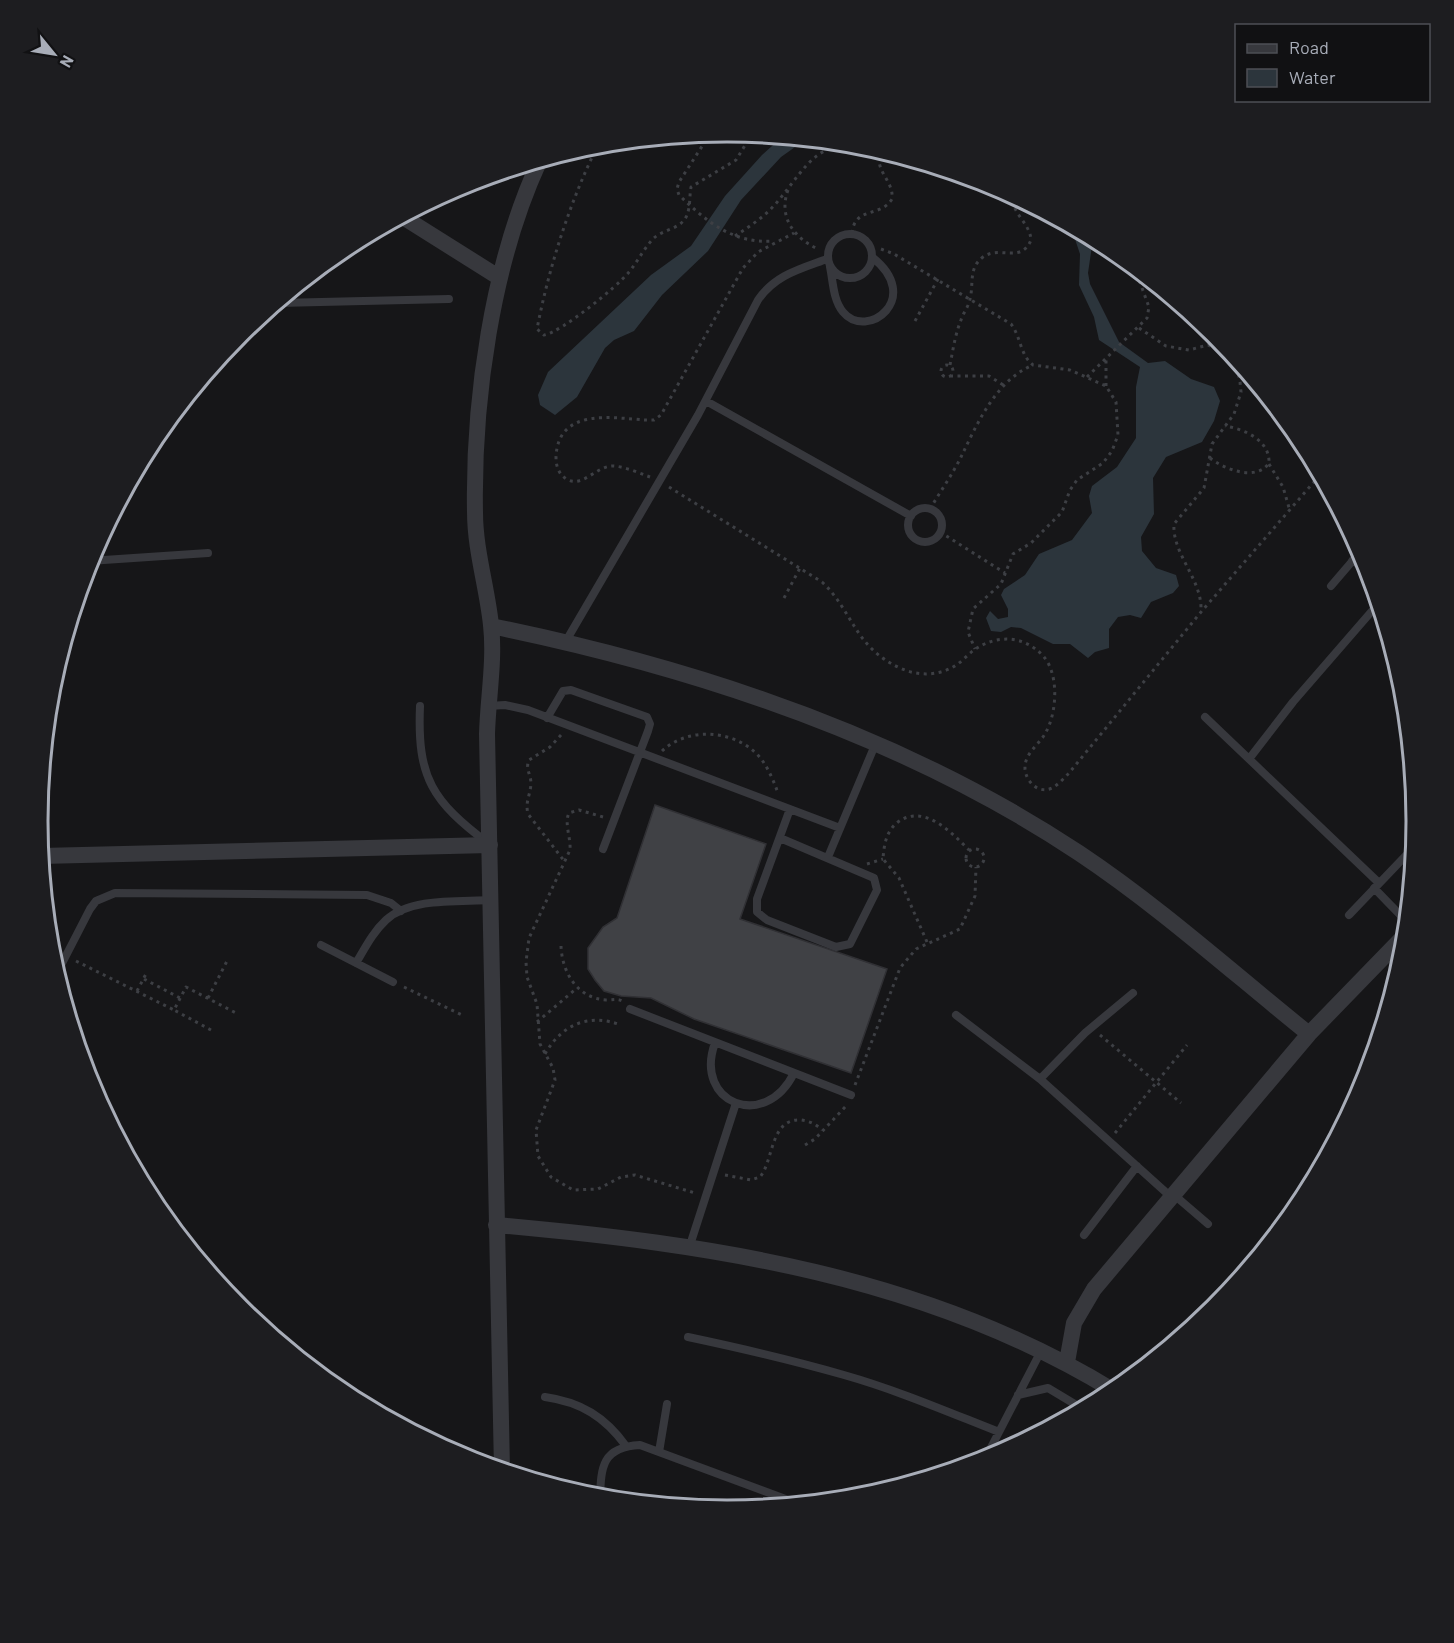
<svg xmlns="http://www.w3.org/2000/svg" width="1454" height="1643" viewBox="0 0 1454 1643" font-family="Barlow,sans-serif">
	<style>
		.water { fill: #2c353c }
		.building { fill: #404145; stroke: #303034; stroke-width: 1.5 }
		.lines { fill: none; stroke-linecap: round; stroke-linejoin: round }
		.path { stroke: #3d3f44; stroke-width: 3; stroke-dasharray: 3 4.5; stroke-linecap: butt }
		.service { stroke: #37383d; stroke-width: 8 }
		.minor { stroke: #37383d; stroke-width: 16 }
		.rim { fill: none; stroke: #a8adb8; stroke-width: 3 }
	</style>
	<rect width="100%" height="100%" fill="#161618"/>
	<!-- water -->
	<path class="water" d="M782 137 805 140 781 157 741 200 708 251 662 295 634 331 614 340 605 348 577 397 555 415 540 405 538 395 548 372 651 275 691 246 725 196 762 155Z
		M1071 227 1093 239 1088 273 1090 284 1119 342 1148 363 1165 361 1191 379 1214 387 1220 401 1214 421 1202 442 1166 457 1153 478 1154 514 1141 537 1142 551 1156 568 1176 575 1179 586 1173 593 1151 602 1141 618 1130 615 1118 617 1109 629V648L1095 652 1088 658 1070 644H1053L1021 628 1011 627 1001 632 991 631 986 618 990 611 998 619 1008 617V609L1001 595 1004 589 1025 575 1039 554 1072 540 1092 513 1089 496 1092 486 1117 467 1136 438V387L1140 367 1099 340 1094 317 1079 285 1080 254Z"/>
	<!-- building -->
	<path class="building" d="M655 805 766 844 740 919 887 969 851 1073 694 1019 651 998 621 996 604 991 595 980 588 969V948L603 927 617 918Z"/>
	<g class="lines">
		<!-- path -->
		<path class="path" d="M710 134 679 182 677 189 679 195C707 222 733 244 774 241
			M612 143 644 145 655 139
			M598 145C570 201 549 267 537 329L544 335C560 333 617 287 629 272 638 261 644 248 654 238 663 230 678 229 685 219 691 209 689 198 691 187L736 160 752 134
			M788 190C778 217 794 238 818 249
			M852 233C855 206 880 218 892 199 894 180 874 172 880 151
			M735 236C750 226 766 216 778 201 808 165 822 129 878 155
			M881 249 894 254 1011 324C1021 337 1020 355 1033 365L1070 370 1106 386 1116 402 1118 435 1112 451 1103 463 1077 480 1070 490 1062 512 1031 543 1013 554 1001 584 973 609 968 632 975 649
			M915 321 938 279
			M1139 328 1166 346 1189 350 1208 345 1219 350 1231 359 1237 368 1240 382 1241 392 1234 414 1212 444 1204 488 1174 524C1172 554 1202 579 1201 610
			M941 371a6 6 0 1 1 12 0a6 6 0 1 1-12 0Z
			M950 365C953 350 955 335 961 320 963 313 969 306 970 299 974 284 968 268 983 257 1000 245 1021 264 1031 240 1030 223 1012 214 1012 196
			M950 376H989L1005 386
			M1087 377 1147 318 1149 307 1135 269
			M1106 386V358
			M1210 458C1224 469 1256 482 1269 463 1270 440 1244 429 1225 426
			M1269 464 1283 487 1290 511
			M650 477C639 473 626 467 614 466 597 465 584 487 568 480 559 475 556 467 556 457 558 407 613 418 645 420H654L661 415 743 268 758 252 794 233
			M669 487 822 582C853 611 854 647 900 668 917 676 937 676 953 667 961 663 967 655 974 650 997 634 1025 635 1044 657 1059 675 1057 712 1046 732 1040 744 1026 752 1025 766 1024 780 1038 795 1052 788 1058 785 1064 778 1069 773L1201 612 1320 475
			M930 509C940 492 952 475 961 457 977 424 996 380 1033 365
			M940 532 1005 573
			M784 598 800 568
			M561 735 550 747 529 760C525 769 531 774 531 784 530 796 525 802 528 814L565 862
			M662 751C690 725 739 730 762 760 769 770 774 782 778 793
			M603 817 579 810 569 813C564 823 571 838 570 850L529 938 526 962 527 977 537 1004 540 1044 553 1068 555 1080 536 1130 538 1156 551 1177 573 1190 598 1189 621 1177 635 1175 695 1193
			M966 858a9 9 0 1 1 18 0a9 9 0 1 1-18 0Z
			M867 864 883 859
			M927 942 899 878 883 859C884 845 886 831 898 822 924 803 952 833 969 850
			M561 946C562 971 576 998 606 1000 613 1000 618 998 624 1002
			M76 961 174 1010
			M144 979 180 998
			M404 987 464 1016
			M137 991 147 972
			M208 998 227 961
			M537 1022 577 988
			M211 1030 174 1010 186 987 236 1013
			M1100 1035 1181 1103
			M545 1054C562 1024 589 1013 621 1025
			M855 1085 900 968 916 949 960 929 975 896 976 867
			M1115 1133 1187 1045
			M805 1145 815 1139 847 1105
			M725 1175 751 1180 760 1177C774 1160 770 1118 801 1120 809 1121 816 1124 822 1130
			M659 1504H661
			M725 1511 726 1506"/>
		<!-- service -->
		<path class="service" d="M828 256a22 22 0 1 1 44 0a22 22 0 1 1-44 0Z
			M830 267C833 281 833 300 843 312 867 341 924 298 872 257
			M278 303 449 299
			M706 401 911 516
			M908 525a17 17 0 1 1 34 0a17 17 0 1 1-34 0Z
			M89 561 208 553
			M1352 561 1367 568
			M1331 586 1361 551
			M566 641 698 415 758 300C775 275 800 269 827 259
			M420 706C417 778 432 801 489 844
			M488 706 505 705 528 710 840 828
			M1205 717 1379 883
			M547 718 563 691 571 690 647 717 650 724 648 731 603 849
			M1249 759 1293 702 1378 604
			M780 838 874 878 877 890 850 944 836 947 767 920 757 912V899L790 809
			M828 857 875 745
			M1374 888 1407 922
			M1349 915 1414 847
			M321 945 393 982
			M356 963C365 948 373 932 386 920 411 897 460 902 491 900
			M56 975 90 909 96 901 115 893 367 895 391 903 401 911
			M630 1009 851 1095
			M956 1015 1040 1079 1170 1196
			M715 1043C693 1103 765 1132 794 1073
			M1040 1079 1085 1033 1133 993
			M1173 1194 1208 1224
			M1084 1235 1137 1166
			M690 1245 736 1103
			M688 1337C740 1348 792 1360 844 1375 897 1390 948 1412 999 1432
			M1018 1395 1048 1388 1083 1409
			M545 1397C581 1402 605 1417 626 1446
			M659 1452 667 1404
			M984 1461 1041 1351
			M600 1498C601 1467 602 1447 640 1445L799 1504"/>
		<!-- minor -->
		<path class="minor" d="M403 217 500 278
			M491 626C697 668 903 736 1079 853 1160 907 1233 973 1309 1034
			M41 856 490 845
			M496 1225C712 1244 926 1276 1114 1391
			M1067 1362 1074 1323 1094 1289 1309 1034 1405 935
			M502 1470 487 734C488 698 495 660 491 625 487 587 475 550 475 512 473 400 492 264 539 162"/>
	</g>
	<!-- crop -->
	<path d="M0 0H1454V1643H0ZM48 821a679 679 0 1 1 1358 0a679 679 0 1 1-1358 0Z" fill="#1d1d20" fill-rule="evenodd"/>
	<path class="rim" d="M48 821a679 679 0 1 1 1358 0a679 679 0 1 1-1358 0Z"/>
	<!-- legend -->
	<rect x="1235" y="24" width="195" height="78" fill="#111113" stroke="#4d4f55" stroke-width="1.5"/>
	<rect x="1247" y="44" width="30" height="9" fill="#37383d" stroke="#4d4f55" stroke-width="1.5"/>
	<text x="1289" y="54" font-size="18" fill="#a8adb8">Road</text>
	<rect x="1247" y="69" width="30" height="18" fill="#2c353c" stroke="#4d4f55" stroke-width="1.5"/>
	<text x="1289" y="84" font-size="18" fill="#a8adb8">Water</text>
	<!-- north arrow -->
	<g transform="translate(54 54) rotate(120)" stroke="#111113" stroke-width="4.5" paint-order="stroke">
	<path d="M0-4.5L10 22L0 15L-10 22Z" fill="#a8adb8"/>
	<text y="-9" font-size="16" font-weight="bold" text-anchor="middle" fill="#a8adb8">N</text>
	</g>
</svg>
